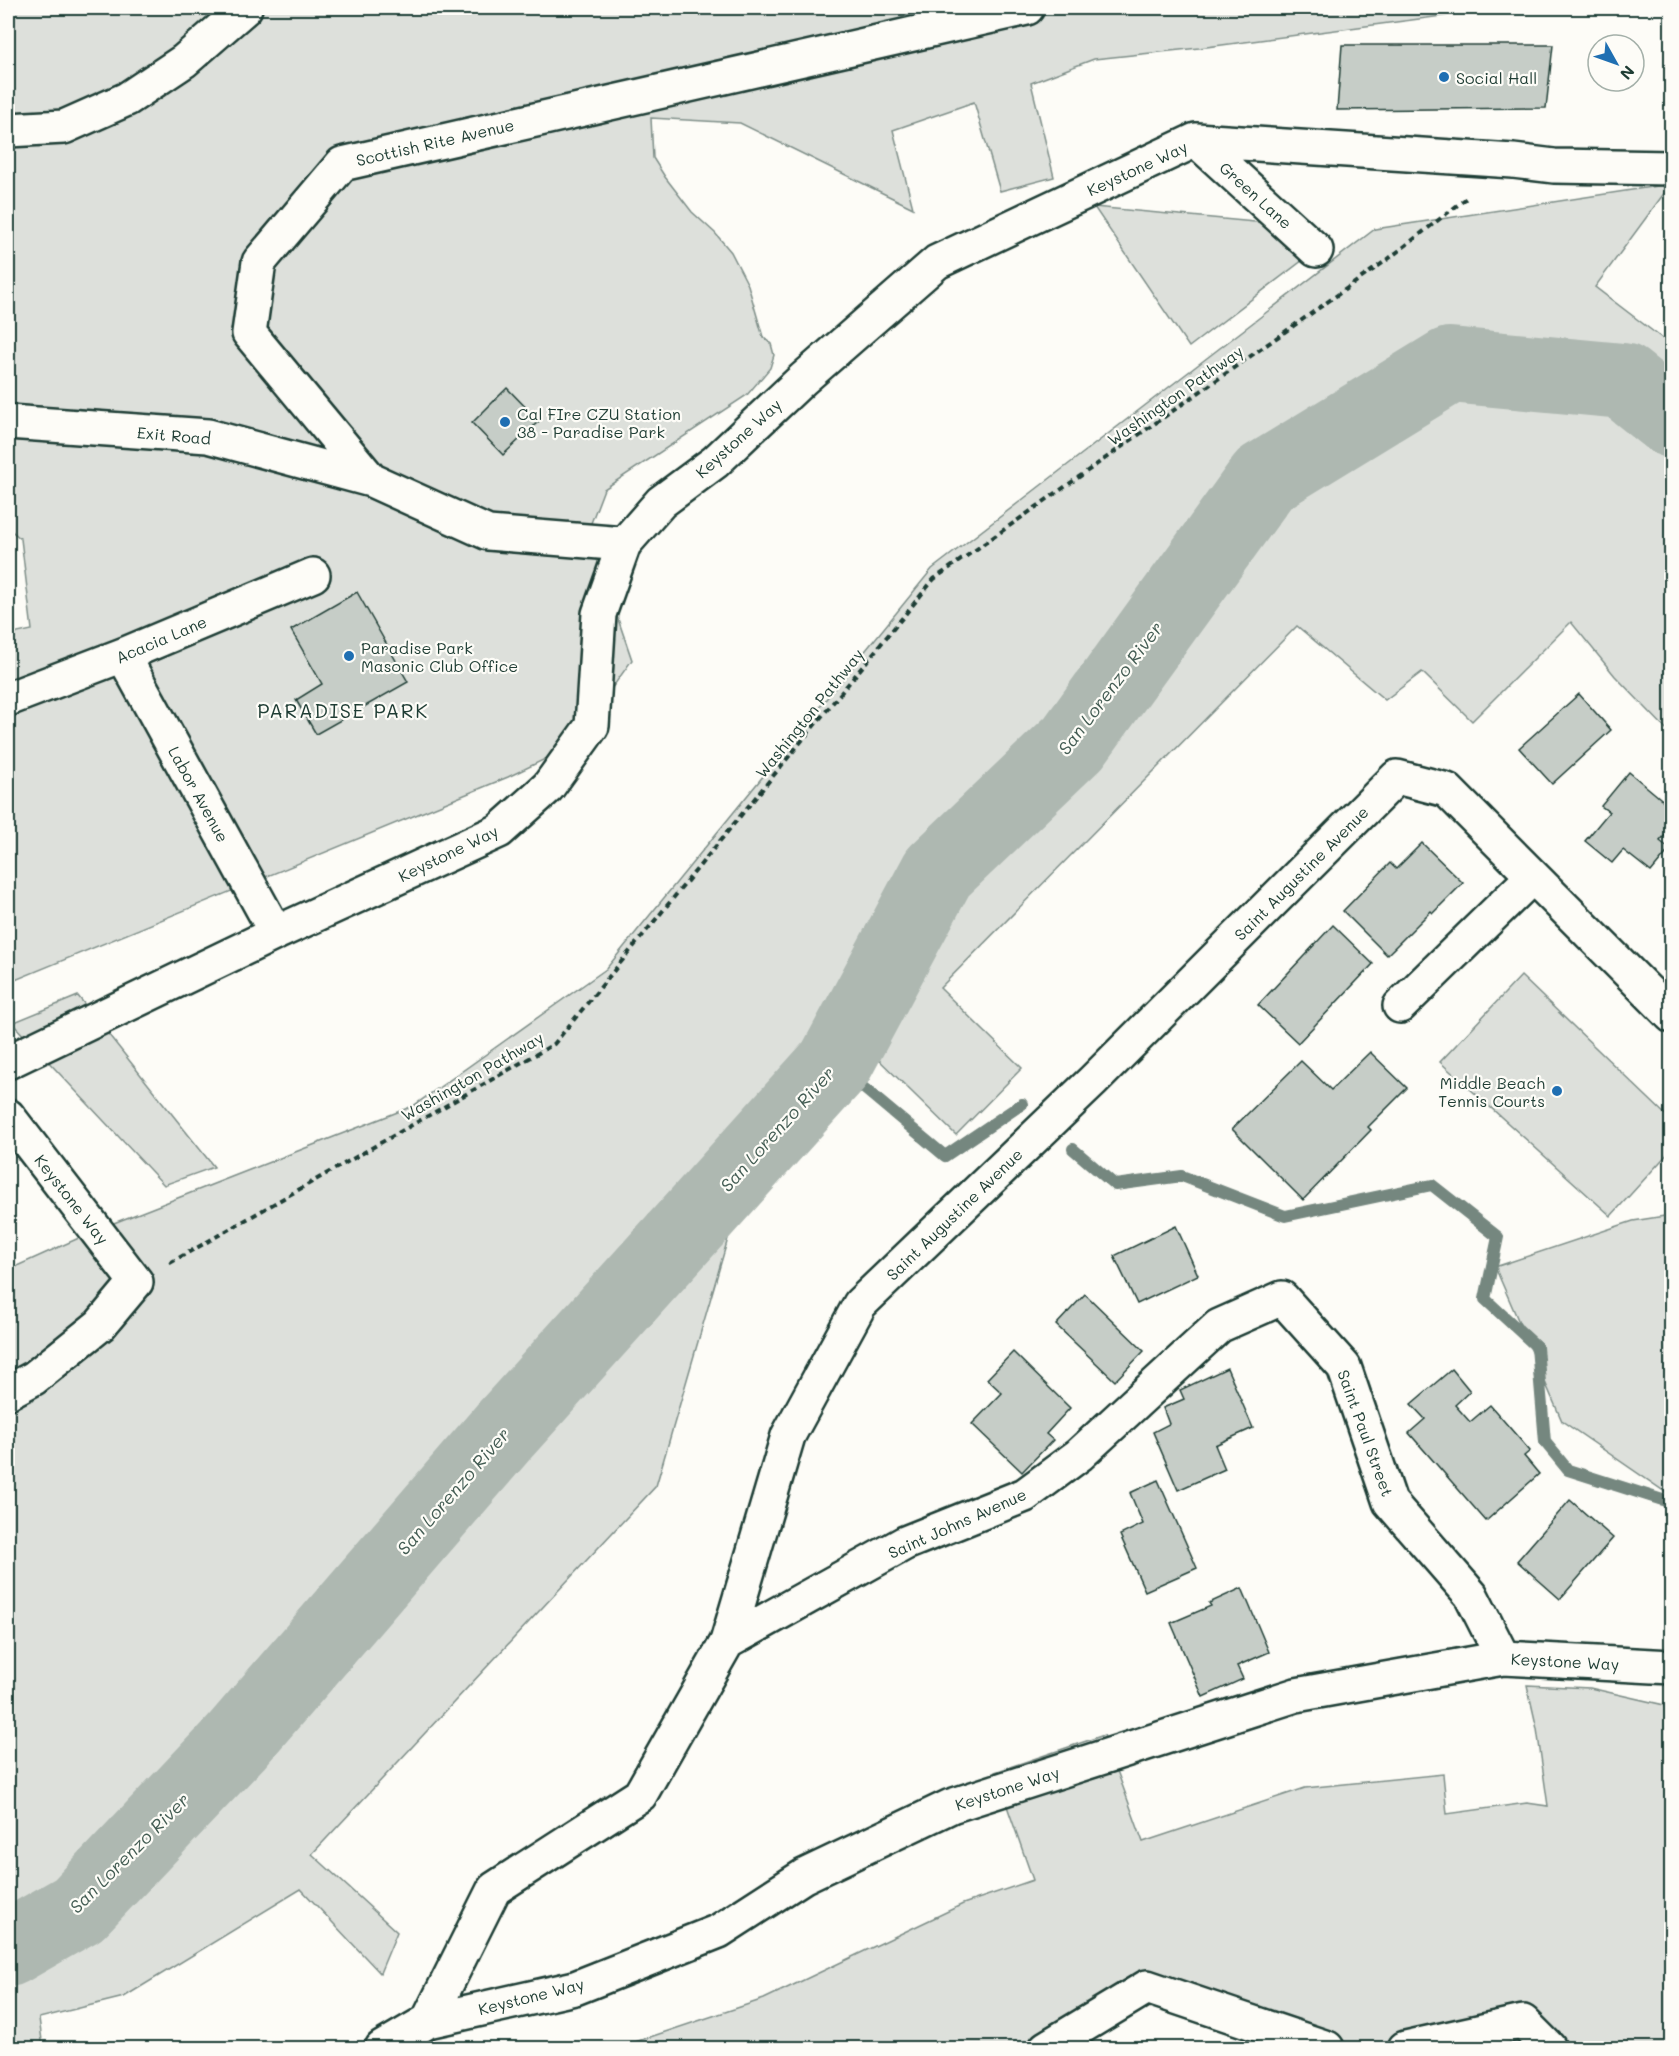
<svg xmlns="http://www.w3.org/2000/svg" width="1679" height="2056" viewBox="0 0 1679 2056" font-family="Mali,sans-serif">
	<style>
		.green { fill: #dde0db; stroke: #7e8e88; stroke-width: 1.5 }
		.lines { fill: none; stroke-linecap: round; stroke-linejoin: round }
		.stream { stroke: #75877f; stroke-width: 12 }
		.river { stroke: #aeb8b1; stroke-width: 76 }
		.building { fill: #c6cdc7; stroke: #1f3d34; stroke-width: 1.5 }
		.minor-casing { stroke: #1f3d34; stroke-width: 38 }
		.major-casing { stroke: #1f3d34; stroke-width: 38 }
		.path { stroke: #1f3d34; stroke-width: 4; stroke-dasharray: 6 4.5; stroke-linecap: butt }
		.minor { stroke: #fdfcf7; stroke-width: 33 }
		.major { stroke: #fdfcf7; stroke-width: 33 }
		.poi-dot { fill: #1f6fb2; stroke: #fdfcf7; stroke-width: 2 }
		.labels { text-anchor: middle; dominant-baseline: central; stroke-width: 4.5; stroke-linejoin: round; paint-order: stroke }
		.poi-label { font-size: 16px; fill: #1f3d34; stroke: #fdfcf7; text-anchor: start }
		.street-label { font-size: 16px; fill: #1f3d34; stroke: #fdfcf7 }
		.water-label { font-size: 18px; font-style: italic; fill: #435c53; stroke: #fdfcf7 }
		.quarter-label { font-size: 20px; letter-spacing: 1.5px; fill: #1f3d34; stroke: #fdfcf7 }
	</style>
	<rect width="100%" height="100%" fill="#fdfcf7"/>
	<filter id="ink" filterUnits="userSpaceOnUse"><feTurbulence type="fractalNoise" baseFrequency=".0167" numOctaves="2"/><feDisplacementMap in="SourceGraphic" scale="12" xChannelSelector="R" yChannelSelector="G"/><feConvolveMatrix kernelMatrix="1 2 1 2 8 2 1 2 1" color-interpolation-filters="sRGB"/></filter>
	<g filter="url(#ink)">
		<!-- green -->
		<path class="green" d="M18 8H1503L1199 48 1094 59 1031 83 1054 177 1000 191 974 102 893 130 913 208 740 123 651 118 653 158 665 177 692 212 715 233 731 252 748 285 763 337 771 344 774 355 770 368 747 395 604 489 588 531 632 660 570 747 508 777 8 983V635L32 630 21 539 8 528V10Z
			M1671 184 1595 287 1671 345V734L1615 676 1571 622 1472 721 1422 672 1385 700 1297 626 940 988 1022 1068 956 1135 874 1055 743 1187 656 1486 312 1854 397 1932 380 1973 301 1889 124 1997 39 2018 43 2048H8V1270L101 1228 413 1106 606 969 932 569 1375 229Z
			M1094 207 1286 225 1303 260 1189 347Z
			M1521 976 1671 1120V1150L1611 1216 1440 1062Z
			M78 996 214 1167 164 1185 12 1023Z
			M1671 1215H1672L1671 1496 1562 1421 1495 1267 1633 1221Z
			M1527 1685 1590 1688 1664 1705 1672 1738 1671 2048H1245L1260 2034 1151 1996 1068 2048H617L764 1999 963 1904 1033 1880 995 1772 1104 1735 1143 1842 1305 1788 1443 1774 1447 1814 1527 1803 1548 1806 1537 1729Z"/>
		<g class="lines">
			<!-- stream -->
			<path class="stream" d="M835 1064 945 1156 1022 1104
				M1073 1149 1115 1185 1182 1176 1285 1216 1432 1185 1498 1237 1485 1299 1537 1347 1545 1442 1568 1470 1672 1503"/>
			<!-- river -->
			<path class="river" d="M8 1949 78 1909 236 1742 505 1430 835 1064 938 872 1074 742 1264 479 1450 365 1623 381 1672 420"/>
		</g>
		<!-- building -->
		<path class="building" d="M1342 45H1553L1546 108 1337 110Z
			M507 388 539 421 503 455 472 423Z
			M357 592 408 682 316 734 296 700 322 684 291 630Z
			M1579 694 1611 730 1552 784 1519 748Z
			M1629 772 1672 808V827L1660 841 1670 849 1651 872 1623 850 1612 863 1585 841 1609 812 1601 806Z
			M1422 843 1463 883 1433 913 1431 911 1387 955 1343 911 1390 863 1396 869Z
			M1333 925 1373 964 1298 1043 1258 1005Z
			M1370 1052 1407 1088 1368 1127 1371 1130 1303 1200 1232 1129 1301 1061 1331 1090Z
			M1176 1226 1198 1275 1137 1304 1114 1256Z
			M1085 1294 1144 1351 1115 1381 1056 1325Z
			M1013 1352 1070 1408 1046 1434 1053 1440 1022 1472 972 1424 1002 1393 987 1379Z
			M1227 1368 1253 1428 1215 1445 1225 1469 1178 1490 1153 1432 1169 1424 1163 1408 1184 1399 1180 1390Z
			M1452 1369 1470 1391 1455 1405 1470 1422 1490 1405 1530 1451 1524 1456 1539 1474 1486 1521 1409 1433 1425 1419 1411 1404Z
			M1158 1480 1197 1568 1145 1591 1120 1535 1143 1524 1130 1493Z
			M1570 1500 1613 1538 1560 1599 1517 1561Z
			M1242 1588 1269 1652 1237 1666 1243 1679 1203 1697 1171 1623 1211 1606 1209 1603Z"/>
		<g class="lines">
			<!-- minor casing -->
			<g class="minor-casing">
				<path id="minor" d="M1196 140 1316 250
					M8 422 208 436 371 480
					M624 544 488 533 371 480 249 333 259 262 342 164 1027 8
					M123 655 276 933
					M8 699 123 655 313 575
					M1400 1006 1532 877
					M8 1062 276 933 499 831 548 787 592 726 599 614 624 544 661 502 715 462 803 379 937 262 1196 140 1513 161 1554 166 1672 168
					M8 1116 136 1282 100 1325 34 1378 8 1392
					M727 1642 905 1543 1025 1495 1079 1455 1219 1326 1282 1298 1344 1367 1390 1502 1471 1595 1503 1658
					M428 2021 494 1889 640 1795 727 1642 788 1436 860 1304 1093 1081 1397 777 1447 790 1672 1016
					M382 2048 428 2021 575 1988 719 1931 804 1876 951 1806 1296 1695 1503 1658 1672 1667
					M1046 2048 1147 1987 1327 2048
					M1405 2048 1523 2022 1549 2048"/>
			</g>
			<!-- major casing -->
			<g class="major-casing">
				<path id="major" d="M8 130 64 127 127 99 184 61 245 8"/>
			</g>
			<!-- path -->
			<path class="path" d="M170 1263 554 1044 934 579 1387 260 1468 197"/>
			<!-- minor -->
			<use href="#minor" class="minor"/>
			<!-- major -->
			<use href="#major" class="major"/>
		</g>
	</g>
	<!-- markers -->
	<g class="poi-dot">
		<circle cx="1444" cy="77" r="6"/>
		<circle cx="505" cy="422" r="6"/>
		<circle cx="349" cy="656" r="6"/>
		<circle cx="1557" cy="1091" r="6"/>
	</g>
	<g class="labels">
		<!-- poi labels -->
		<g class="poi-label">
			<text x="1456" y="77">Social Hall</text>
			<text x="517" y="413">Cal FIre CZU Station<tspan x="517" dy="18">38 - Paradise Park</tspan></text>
			<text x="361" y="647">Paradise Park<tspan x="361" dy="18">Masonic Club Office</tspan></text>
			<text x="1545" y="1082" text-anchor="end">Middle Beach<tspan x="1545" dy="18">Tennis Courts</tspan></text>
		</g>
		<!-- street labels -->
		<g class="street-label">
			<text transform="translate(435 142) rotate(-13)">Scottish Rite Avenue</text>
			<text transform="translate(1137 168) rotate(-25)">Keystone Way</text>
			<text transform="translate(1256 195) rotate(42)">Green Lane</text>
			<text transform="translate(1175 395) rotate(-35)">Washington Pathway</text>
			<text transform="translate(174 435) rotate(5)">Exit Road</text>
			<text transform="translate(738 438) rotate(-42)">Keystone Way</text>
			<text transform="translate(161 639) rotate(-23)">Acacia Lane</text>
			<text transform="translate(809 713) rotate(-51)">Washington Pathway</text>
			<text transform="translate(199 794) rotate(61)">Labor Avenue</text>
			<text transform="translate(448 853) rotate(-26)">Keystone Way</text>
			<text transform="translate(1301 873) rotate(-45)">Saint Augustine Avenue</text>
			<text transform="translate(472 1076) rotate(-30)">Washington Pathway</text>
			<text transform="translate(72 1199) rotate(52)">Keystone Way</text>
			<text transform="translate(954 1214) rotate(-44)">Saint Augustine Avenue</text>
			<text transform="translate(1366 1433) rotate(70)">Saint Paul Street</text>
			<text transform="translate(957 1523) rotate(-24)">Saint Johns Avenue</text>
			<text transform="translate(1565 1661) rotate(3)">Keystone Way</text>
			<text transform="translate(1007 1788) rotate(-18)">Keystone Way</text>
			<text transform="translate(531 1996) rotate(-14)">Keystone Way</text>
		</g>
		<!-- water labels -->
		<g class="water-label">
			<text transform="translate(1110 688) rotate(-53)">San Lorenzo River</text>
			<text transform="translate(777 1129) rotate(-48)">San Lorenzo River</text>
			<text transform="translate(453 1491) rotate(-49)">San Lorenzo River</text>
			<text transform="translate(129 1853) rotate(-45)">San Lorenzo River</text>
		</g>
		<!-- quarter labels -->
		<g class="quarter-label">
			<text x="343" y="710">PARADISE PARK</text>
		</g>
	</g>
	<!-- margin -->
	<rect width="1679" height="2056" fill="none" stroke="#fdfcf7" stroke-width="30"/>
	<rect x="15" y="15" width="1649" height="2026" fill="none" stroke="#1f3d34" stroke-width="2" filter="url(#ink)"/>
	<!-- north arrow -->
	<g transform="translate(1616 63) rotate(130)"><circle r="28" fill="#fdfcf7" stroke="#a4b0a9" stroke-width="1.5"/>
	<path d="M0-4.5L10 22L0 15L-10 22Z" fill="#1f6fb2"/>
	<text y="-9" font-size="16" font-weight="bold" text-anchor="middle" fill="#1f3d34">N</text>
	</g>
</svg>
